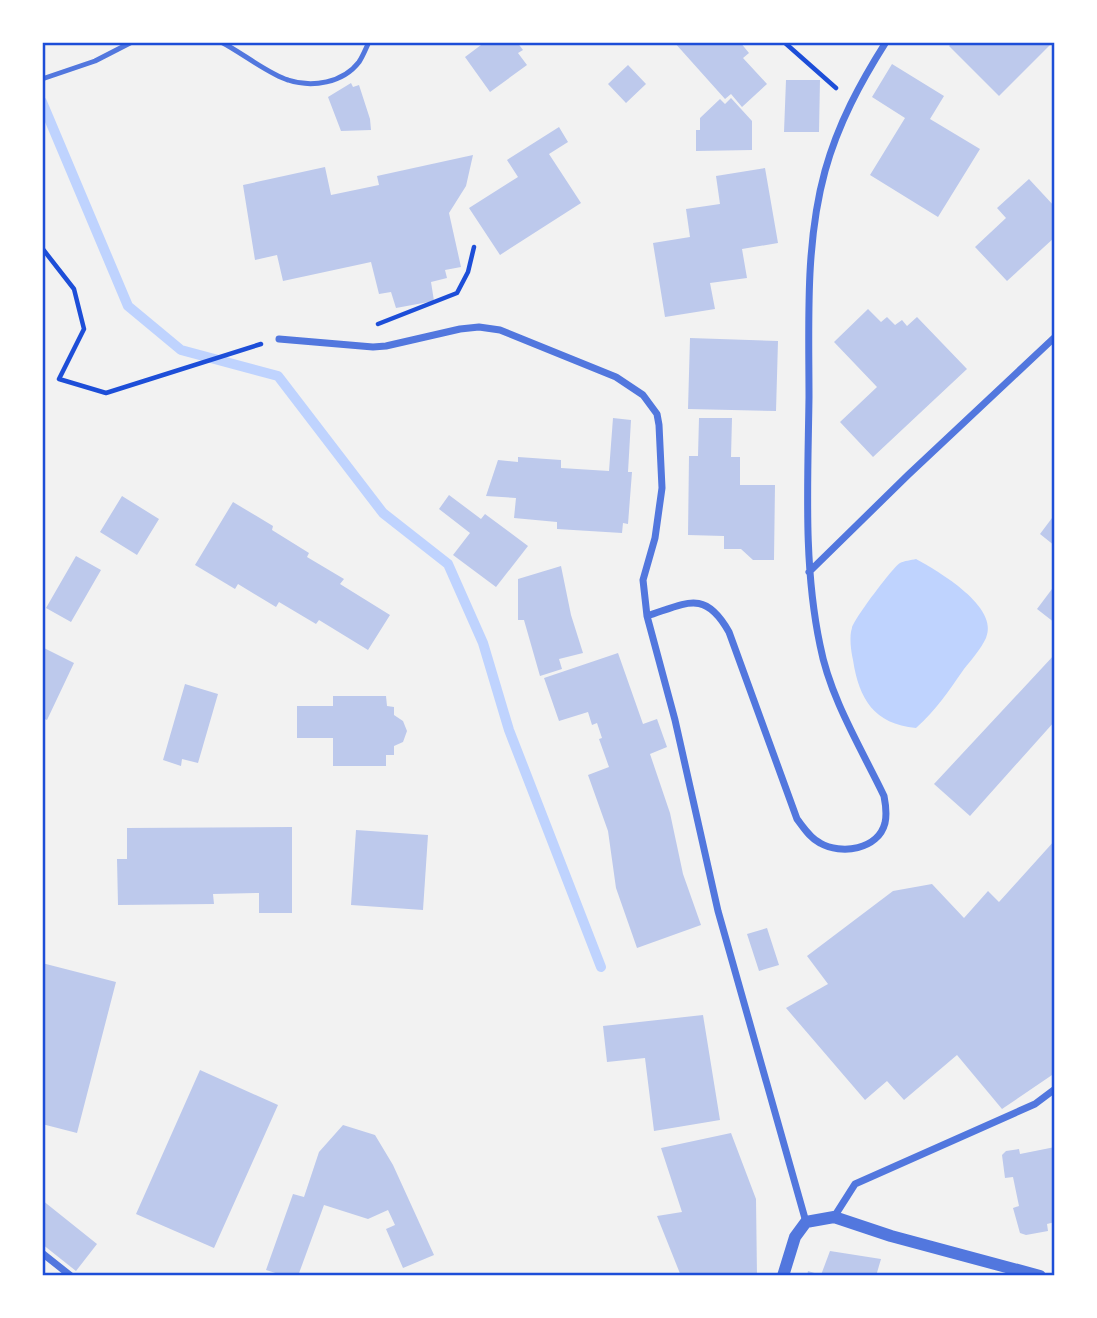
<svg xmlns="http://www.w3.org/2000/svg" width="1097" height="1318" viewBox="0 0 1097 1318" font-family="'Fira Sans Condensed',sans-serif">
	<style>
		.water { fill: #bfd3fe }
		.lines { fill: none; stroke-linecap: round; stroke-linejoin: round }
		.stream { stroke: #bfd3fe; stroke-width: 10 }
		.building { fill: #bdc9ec }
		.path { stroke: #1d4ed8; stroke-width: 4.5 }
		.service { stroke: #5277de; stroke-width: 5 }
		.minor { stroke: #5277de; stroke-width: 7 }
		.tertiary { stroke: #5277de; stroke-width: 12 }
		.neatline { fill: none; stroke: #1d4ed8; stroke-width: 2.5 }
	</style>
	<rect width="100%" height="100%" fill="#f2f2f2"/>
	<!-- water -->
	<path class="water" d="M916 559C938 571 1000 607 986 638 981 649 971 660 964 669 948 692 937 709 916 728 874 724 859 699 853 660 851 651 849 636 852 628 854 619 893 567 900 563 904 561 911 560 916 559Z"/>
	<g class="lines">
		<!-- stream -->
		<path class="stream" d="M42 102 128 306 181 350 278 376 383 513 448 564 483 643 509 730 601 967"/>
	</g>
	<!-- building -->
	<path class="building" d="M485 42H517L523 50 518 53 527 65 490 92 465 57Z
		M674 42H740L749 53 743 58 767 84 742 107 731 94 725 99Z
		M953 42H1053L999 96 949 46Z
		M892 64 944 96 930 119 980 149 938 217 870 175 905 118 872 97Z
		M628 65 646 84 626 103 608 84Z
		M786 80H820L819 132H784Z
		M351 83 353 87 359 85 370 119 371 130 341 131 328 97Z
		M731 98 752 121V150L696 151V130H700V118L720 99 725 104Z
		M559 127 568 142 549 154 581 203 500 255 469 208 518 177 507 160Z
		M473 155 466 186 449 213 461 267 445 270 447 278 431 282 434 301 396 308 391 292 379 294 371 262 283 281 277 255 255 260 243 185 325 167 331 195 379 185 377 176Z
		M765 168 778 243 742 249 747 278 710 283 715 309 665 317 653 243 690 237 686 209 720 204 716 176Z
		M1029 179 1055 207V237L1007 281 975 247 1006 218 997 208Z
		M868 309 881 322 887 317 895 325 902 320 907 326 917 317 967 369 873 457 840 422 877 387 834 342Z
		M690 338 778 341 776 411 688 409Z
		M613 418 631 420 628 472H632L628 524 623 523 622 533 557 529V522L514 518 516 498 486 496 498 460 518 462V457L561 460V468L609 471Z
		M699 418H732L731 457H740V485H775L774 560H753L741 549H724V536L688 535 689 456H698Z
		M449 495 481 519 485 514 528 546 496 587 453 555 470 533 439 509Z
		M122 496 159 519 137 555 100 532Z
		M233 502 273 526 272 530 309 553 307 557 344 579 340 584 390 615 368 650 319 620 316 624 279 602 276 607 238 584 235 589 195 565Z
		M1055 514V546L1040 534Z
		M76 556 101 570 71 622 46 608Z
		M561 566 571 615 583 653 559 659 562 669 540 676 524 620H518V579Z
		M1055 585V623L1037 609Z
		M42 647 74 663 47 720 42 718Z
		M618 653 643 724 657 719 667 747 650 754 670 813 683 874 701 925 637 948 616 888 608 831 588 775 609 767 599 739 602 738 597 723 592 725 588 712 559 721 544 678Z
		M1055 654V721L970 816 934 784Z
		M185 684 218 694 198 763 182 759 181 766 163 760Z
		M333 696H386L387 706 394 707V715L403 721 407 731 403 742 394 746V755H386V766H333V738H297V706H333Z
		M292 827V913H259V893L213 894 214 904 118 905 117 859H127V828Z
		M356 830 428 835 423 910 351 905Z
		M1055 840V1073L1002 1109 957 1055 904 1100 887 1081 865 1100 786 1008 828 984 807 956 893 891 932 884 964 918 988 891 999 902Z
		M767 928 779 965 759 971 747 934Z
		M42 963 116 982 77 1133 42 1124Z
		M703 1015 720 1120 654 1131 645 1058 607 1062 603 1026Z
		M200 1070 278 1105 214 1248 136 1214Z
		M343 1125 375 1135 393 1165 434 1255 403 1268 386 1229 395 1225 388 1210 368 1219 324 1205 298 1276H285L266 1270 293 1194 304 1197 319 1152Z
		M731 1133 756 1199 757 1276H681L657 1216 682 1212 661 1148Z
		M1055 1147V1222L1047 1224 1048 1231 1026 1235 1020 1233 1013 1208 1019 1206 1013 1177 1005 1178 1002 1155 1006 1151 1019 1149 1020 1154Z
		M42 1200 97 1244 76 1271 42 1244Z
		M830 1251 881 1259 876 1276H807L808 1271 821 1275Z"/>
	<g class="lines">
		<!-- path -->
		<path class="path" d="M784 42 836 88
			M42 248 74 289 84 329 59 379 106 393 261 344
			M378 324 457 293 468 272 474 247"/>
		<!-- service -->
		<path class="service" d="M221 42C241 52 268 74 288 80 312 88 343 83 359 62 363 56 366 48 369 42
			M42 79 95 61 132 42"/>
		<!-- minor -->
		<path class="minor" d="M279 339 373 347 386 346 460 329 479 327 500 330 616 377 643 395 657 414 659 425 662 488 655 538 643 580 647 616 675 720 718 911 806 1222
			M809 572 908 475 1055 337
			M647 616C687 603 705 589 729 632L797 819C804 828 810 838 820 843 841 855 878 850 885 823 887 814 886 806 884 796 861 748 830 698 820 645 803 564 808 480 809 397 809 322 805 244 825 171 838 124 860 83 886 42
			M834 1217 855 1184 1035 1104 1055 1089
			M42 1253 71 1276"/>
		<!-- tertiary -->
		<path class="tertiary" d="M783 1276 795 1237 806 1222 834 1217 891 1236 1040 1276"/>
	</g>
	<!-- border -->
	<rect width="1097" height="1318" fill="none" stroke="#ffffff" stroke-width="88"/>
	<rect x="44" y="44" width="1009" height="1230" class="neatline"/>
</svg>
